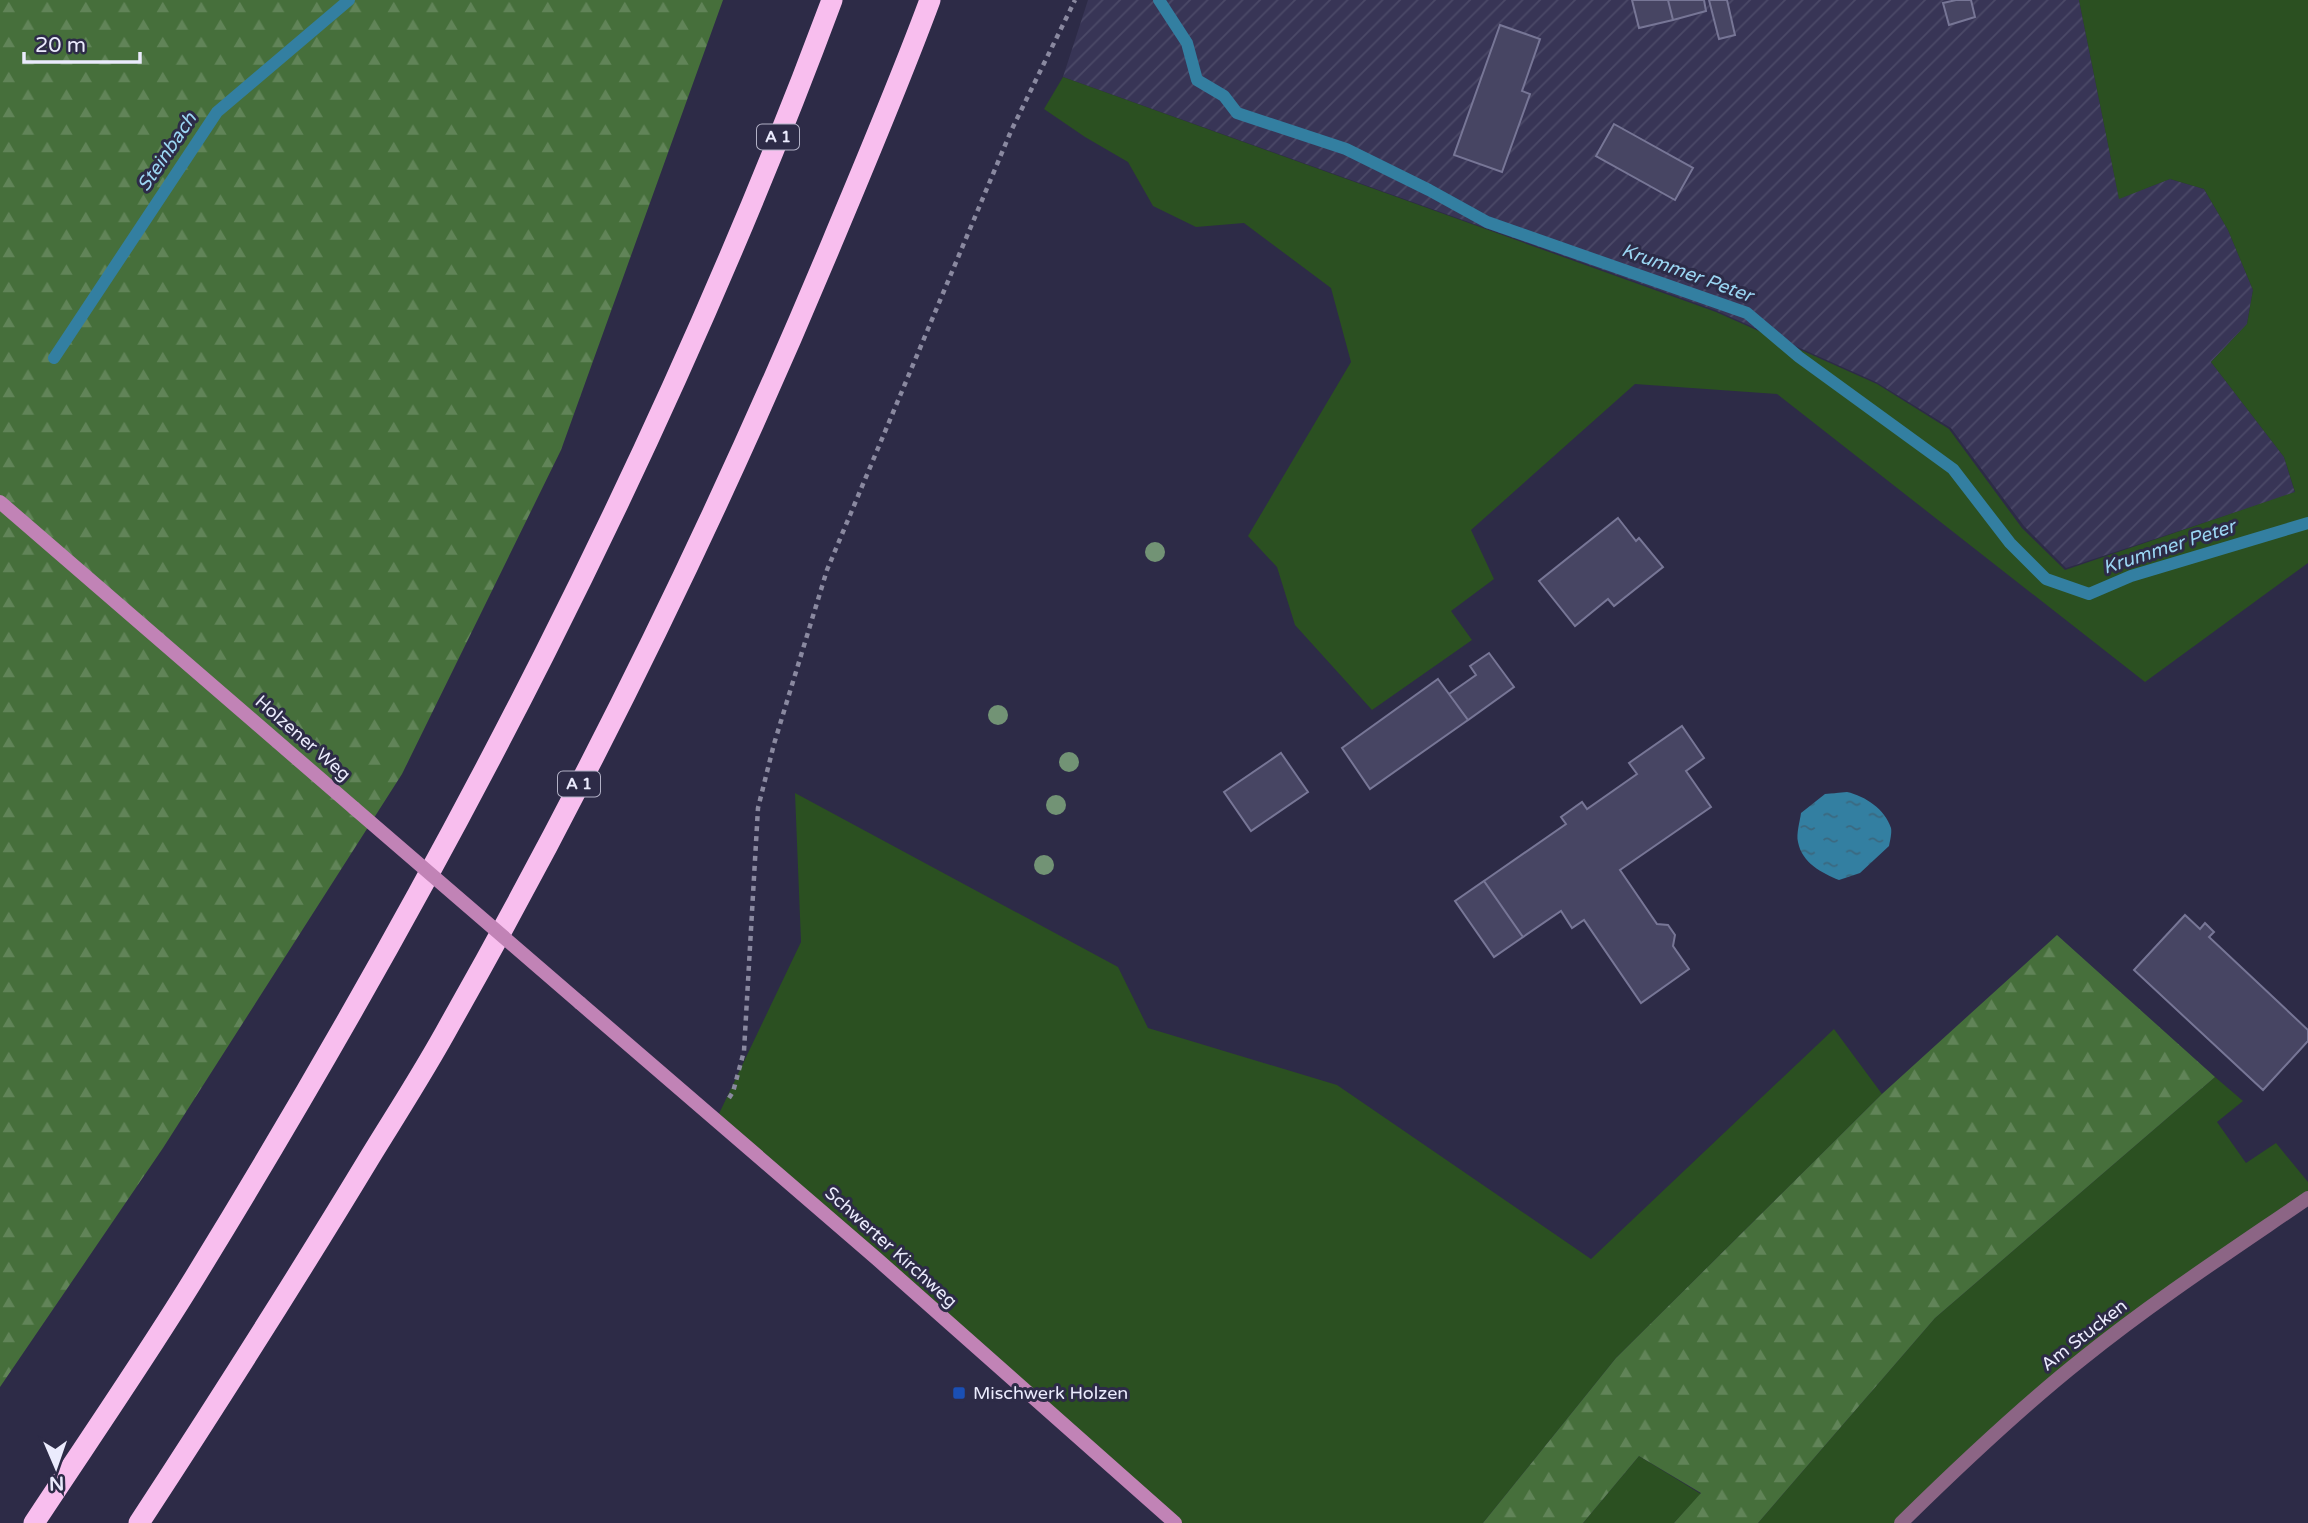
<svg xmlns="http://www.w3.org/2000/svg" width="2308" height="1523" viewBox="0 0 2308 1523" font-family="'Varela Round',sans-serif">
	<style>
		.industrial { fill: url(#industrial-furrows) }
		.green { fill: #2b5021 }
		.forest { fill: url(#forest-firs) }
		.water { fill: url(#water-ripples) }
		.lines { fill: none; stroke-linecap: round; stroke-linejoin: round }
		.stream { stroke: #337fa1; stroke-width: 12 }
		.building { fill: #474563; stroke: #777696; stroke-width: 2 }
		.path { stroke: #8a89a0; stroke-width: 4.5; stroke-dasharray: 5 5; stroke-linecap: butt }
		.street { stroke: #8c6585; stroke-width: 14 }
		.secondary { stroke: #c183b6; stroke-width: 14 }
		.highway { stroke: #f8beee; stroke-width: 21 }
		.secondary-bridge { stroke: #c183b6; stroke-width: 14 }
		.tree { fill: #729375 }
		.transit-dot { fill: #1a4fb4; stroke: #2d2b47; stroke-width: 2.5 }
		.labels { text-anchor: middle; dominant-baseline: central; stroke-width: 6; stroke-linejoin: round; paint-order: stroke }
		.shield { fill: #2d2b47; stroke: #b2b1c6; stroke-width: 2 }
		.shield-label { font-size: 16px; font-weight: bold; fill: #ebebfd }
		.street-label { font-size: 18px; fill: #ebebfd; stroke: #2d2b47 }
		.poi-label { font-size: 18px; fill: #ebebfd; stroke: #2d2b47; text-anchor: start }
		.water-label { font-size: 19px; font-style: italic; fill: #9bd6f3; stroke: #2d2b47 }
	</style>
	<defs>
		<pattern id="industrial-furrows" width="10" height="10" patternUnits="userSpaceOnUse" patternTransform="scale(1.75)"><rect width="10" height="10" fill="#383556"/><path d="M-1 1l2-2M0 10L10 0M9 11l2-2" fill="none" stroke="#4b4967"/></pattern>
		<pattern id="forest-firs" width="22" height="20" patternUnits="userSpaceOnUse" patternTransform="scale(1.75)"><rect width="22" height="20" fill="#466f3b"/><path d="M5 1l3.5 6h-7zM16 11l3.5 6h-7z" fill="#618458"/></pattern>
		<pattern id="water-ripples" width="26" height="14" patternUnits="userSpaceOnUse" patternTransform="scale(1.75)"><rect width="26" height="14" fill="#337fa1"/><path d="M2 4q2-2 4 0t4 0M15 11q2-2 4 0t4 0" fill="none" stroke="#3b687f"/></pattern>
	</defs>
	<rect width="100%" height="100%" fill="#2d2b47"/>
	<!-- industrial -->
	<path class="industrial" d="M1088 0H2079L2119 198 2170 179 2204 189 2228 230 2253 290 2247 324 2211 362 2284 457 2295 493 2066 568 2024 526 1951 428 1876 382 1715 310 1063 77Z"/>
	<!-- green -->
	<path class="green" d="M2079 0H2308V563L2145 682 1777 394 1635 384 1471 530 1494 579 1451 611 1472 640 1372 710 1295 625 1277 567 1248 536 1351 362 1331 288 1244 223 1196 227 1153 206 1128 162 1085 137 1044 109 1063 77 1716 312 1877 384 1949 429 2022 528 2065 570 2295 492 2284 457 2211 362 2247 324 2253 290 2228 230 2204 189 2170 179 2119 199Z
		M795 793 1118 967 1148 1028 1337 1085 1591 1259 1834 1029 1882 1094 1616 1358 1483 1523H1175L716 1120 801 942Z
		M2215 1077 2243 1101 2217 1122 2246 1163 2276 1143 2308 1182V1198L2082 1359 1901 1523H1758L1935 1318Z
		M1639 1456 1701 1494 1674 1523H1583Z"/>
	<!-- forest -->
	<path class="forest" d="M0 0H723L561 450 402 774 163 1148 0 1387Z
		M2057 935 2215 1077 1935 1318 1758 1523H1674L1701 1493 1639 1456 1583 1523H1483L1616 1358 1882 1094Z"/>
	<!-- water -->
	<path class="water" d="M1847 792C1865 796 1885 809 1891 828 1892 833 1890 841 1889 846L1860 873 1839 880C1822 873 1802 863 1798 842 1796 834 1800 821 1801 813L1825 794Z"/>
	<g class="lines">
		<!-- stream -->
		<path class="stream" d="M1159 0 1187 43 1197 80 1224 96 1237 113 1346 149 1429 190 1487 222 1747 313 1799 357 1953 469 2010 543 2046 579 2089 594 2131 576 2308 523
			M54 358 217 112 349 0"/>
	</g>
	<!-- building -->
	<path class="building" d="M1632 0H1668L1673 20 1639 28Z
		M1668 0H1704L1706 11 1673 20Z
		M1709 0H1727L1735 35 1719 39Z
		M1956 0H1971L1975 17 1949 25 1943 3Z
		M1500 25 1540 39 1522 91 1530 94 1502 172 1454 155Z
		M1614 124 1693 168 1675 200 1596 156Z
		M1618 518 1636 541 1639 538 1663 567 1614 606 1608 599 1575 626 1539 581Z
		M1489 653 1514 687 1468 720 1449 694 1476 675 1470 666Z
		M1438 679 1468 720 1370 789 1342 748Z
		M1682 726 1704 758 1686 771 1711 807 1620 870 1657 924 1668 925 1675 935 1673 946 1689 969 1641 1003 1584 920 1572 928 1561 911 1523 937 1484 881 1566 824 1561 817 1582 802 1587 809 1637 774 1629 763Z
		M1281 753 1308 792 1251 831 1224 792Z
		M1484 881 1523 937 1494 957 1455 901Z
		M2185 915 2200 929 2205 923 2214 932 2209 937 2308 1030V1041L2263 1090 2134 970Z"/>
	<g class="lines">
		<!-- path -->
		<path class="path" d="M729 1098 733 1092 744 1051 758 808 774 744 827 570 1011 131 1075 0"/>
		<!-- street -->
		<path class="street" d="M1901 1523C1959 1466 2019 1409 2082 1359 2154 1301 2232 1250 2308 1198"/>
		<!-- secondary -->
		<path class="secondary" d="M0 502 354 808
			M580 1003 877 1259 1175 1523"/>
		<!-- highway -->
		<path class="highway" d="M34 1523C88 1441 144 1360 195 1277 444 871 666 446 832 0
			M139 1523C218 1402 295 1281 370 1157 397 1113 425 1070 450 1024 593 771 721 509 833 240 866 161 900 81 930 0"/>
		<!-- secondary-bridge -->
		<path class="secondary-bridge" d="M354 808 580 1003"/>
	</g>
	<!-- trees -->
	<g class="tree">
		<circle cx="1155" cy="552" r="10"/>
		<circle cx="998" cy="715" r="10"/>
		<circle cx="1069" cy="762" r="10"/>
		<circle cx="1056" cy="805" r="10"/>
		<circle cx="1044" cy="865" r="10"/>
	</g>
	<!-- markers -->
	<rect class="transit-dot" x="952" y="1386" width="14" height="14" rx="3.5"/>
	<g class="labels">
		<!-- shield labels -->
		<g class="shield">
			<rect x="757" y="124.5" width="42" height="25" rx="5"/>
			<rect x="558" y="771.5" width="42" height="25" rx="5"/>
		</g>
		<g class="shield-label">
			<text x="778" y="137">A 1</text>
			<text x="579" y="784">A 1</text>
		</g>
		<!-- street labels -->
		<g class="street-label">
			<text transform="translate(303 738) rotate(41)">Holzener Weg</text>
			<text transform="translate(891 1247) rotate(42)">Schwerter Kirchweg</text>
			<text transform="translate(2084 1335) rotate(-38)">Am Stucken</text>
		</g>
		<!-- poi labels -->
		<g class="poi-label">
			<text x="973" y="1393">Mischwerk Holzen</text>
		</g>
		<!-- water labels -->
		<g class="water-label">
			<text transform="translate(167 152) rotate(-56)">Steinbach</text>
			<text transform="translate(1687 273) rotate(20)">Krummer Peter</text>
			<text transform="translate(2169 547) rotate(-18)">Krummer Peter</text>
		</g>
	</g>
	<!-- north arrow -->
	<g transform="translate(56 1467) rotate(178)" stroke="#2d2b47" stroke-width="5" paint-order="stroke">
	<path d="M0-5L12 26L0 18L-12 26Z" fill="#ebebfd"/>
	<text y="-10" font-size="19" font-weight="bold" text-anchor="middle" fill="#ebebfd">N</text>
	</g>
	<!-- scale -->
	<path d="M24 52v10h116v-10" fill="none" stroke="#ebebfd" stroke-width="3.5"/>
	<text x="35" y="52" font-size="21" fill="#ebebfd" stroke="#2d2b47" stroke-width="5" paint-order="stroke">20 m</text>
</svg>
